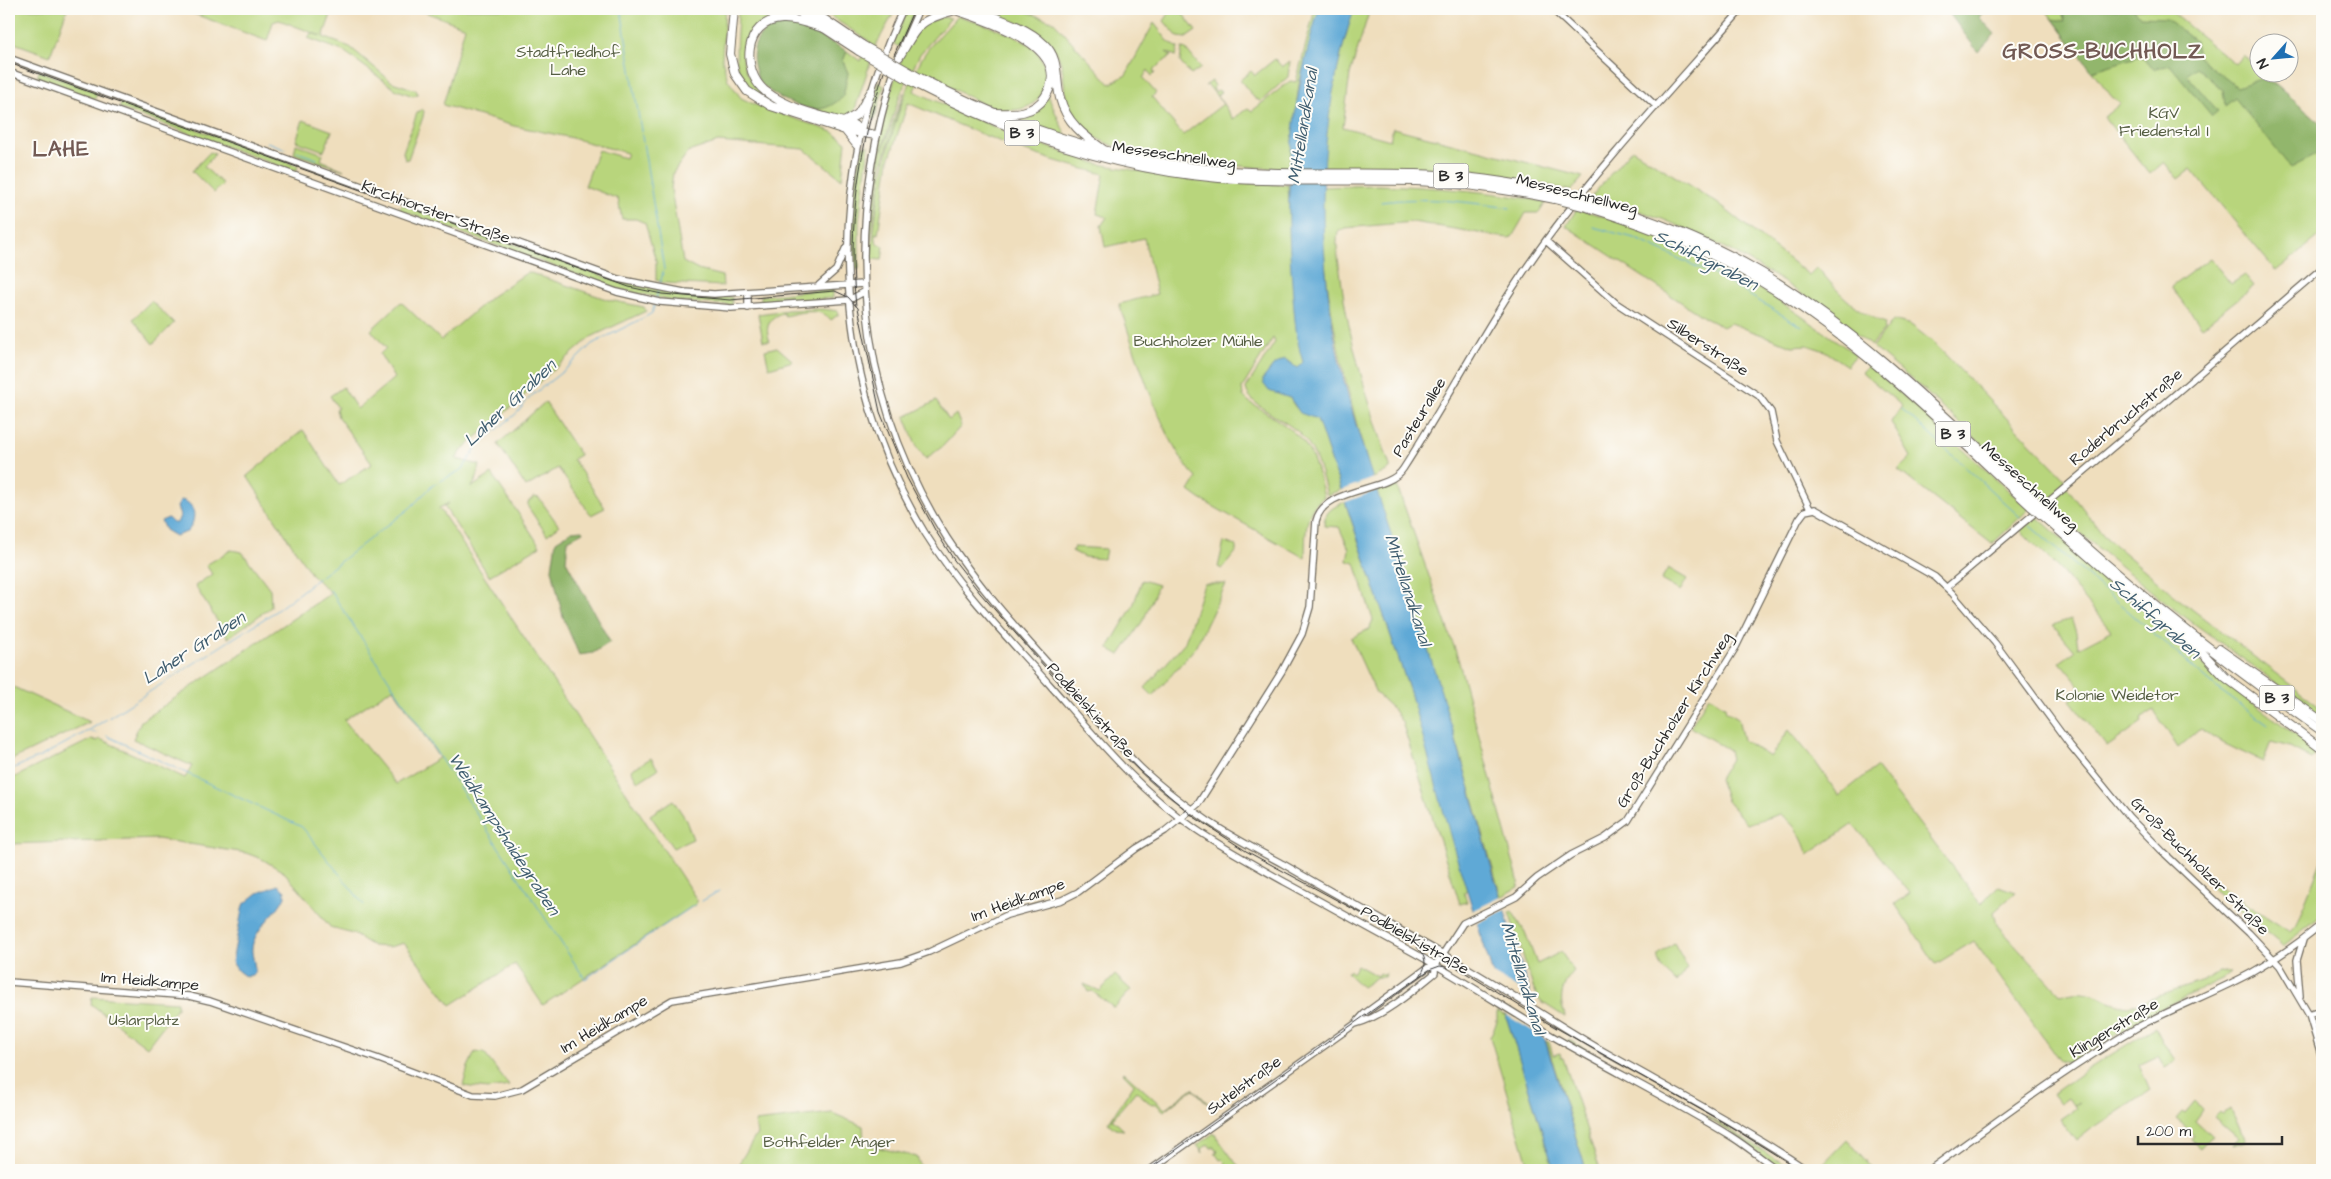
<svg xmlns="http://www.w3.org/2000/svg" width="2331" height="1179" viewBox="0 0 2331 1179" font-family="'Architects Daughter',sans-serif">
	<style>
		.green { fill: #b8d57c; stroke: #728054; fill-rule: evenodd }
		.forest { fill: #92b66c; stroke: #5e704c }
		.water { fill: #5ea9d6; stroke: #446a80 }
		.pier { fill: #efdebd }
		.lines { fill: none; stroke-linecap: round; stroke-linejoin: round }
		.stream { stroke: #5ea9d6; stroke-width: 1 }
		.secondary-casing { stroke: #706a5e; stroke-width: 8 }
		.highway-casing { stroke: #706a5e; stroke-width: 10 }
		.secondary { stroke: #fff; stroke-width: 5.5 }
		.highway { stroke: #fff; stroke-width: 8 }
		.tram { stroke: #2b2b2b; stroke-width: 1 }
		.highway-bridge-casing { stroke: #706a5e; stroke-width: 10; stroke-linecap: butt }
		.highway-bridge { stroke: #fff; stroke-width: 8 }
		.labels { text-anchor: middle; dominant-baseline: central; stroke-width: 4; stroke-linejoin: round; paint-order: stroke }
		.shield { fill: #fdfcf7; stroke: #6a6a68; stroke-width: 1 }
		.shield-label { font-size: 15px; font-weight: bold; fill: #2b2b2b }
		.park-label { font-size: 16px; fill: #555e43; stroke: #fdfcf7 }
		.street-label { font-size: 16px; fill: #2b2b2b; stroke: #fdfcf7 }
		.water-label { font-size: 18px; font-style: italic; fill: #3f5d6f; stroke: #fdfcf7 }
		.district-label { font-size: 21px; font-weight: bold; letter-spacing: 1px; fill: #725a54; stroke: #fdfcf7 }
	</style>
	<rect width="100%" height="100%" fill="#fdfcf7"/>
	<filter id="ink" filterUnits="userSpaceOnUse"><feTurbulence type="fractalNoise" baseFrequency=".02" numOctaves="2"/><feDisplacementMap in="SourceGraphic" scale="10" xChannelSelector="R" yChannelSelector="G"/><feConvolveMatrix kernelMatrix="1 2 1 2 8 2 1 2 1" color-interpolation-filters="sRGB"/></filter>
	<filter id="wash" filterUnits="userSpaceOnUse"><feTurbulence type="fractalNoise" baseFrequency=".0096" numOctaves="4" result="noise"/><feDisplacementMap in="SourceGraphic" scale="20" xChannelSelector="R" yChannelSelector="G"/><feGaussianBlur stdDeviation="1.12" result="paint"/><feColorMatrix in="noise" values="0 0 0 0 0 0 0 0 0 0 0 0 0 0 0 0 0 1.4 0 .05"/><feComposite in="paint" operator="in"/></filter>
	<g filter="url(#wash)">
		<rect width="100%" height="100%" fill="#efdebd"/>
		<!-- green -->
		<path class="green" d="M9 9H67L50 56 9 41Z
			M181 9H333L323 37 350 47 392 82 416 90 418 94 413 96 395 89 345 52 308 38 311 33 321 36 279 20 273 22 267 41Z
			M417 9H725L722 59 728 80 741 98 756 105 833 132 846 142 842 179 804 149 718 142 688 152 673 173 671 189 683 262 698 270 722 276 723 286 664 283 656 280V261L645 223 636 219H622L618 199 585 186 598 150 625 158 627 153 568 137 514 126 443 105 465 27Z
			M738 9H785L797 18C780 16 777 19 763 29 759 32 753 34 750 38 729 61 759 93 778 104 723 84 738 55 738 9Z
			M819 9H896L876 45 853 115 843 118 812 110 821 109 848 73 843 61 847 51 860 61 869 41Z
			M908 9H916L899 47 893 43Z
			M982 9H1020L1054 22 1110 84 1126 75 1154 23 1168 41 1178 48 1176 56 1166 52 1171 56 1153 70 1155 73 1152 76 1148 70 1143 78 1156 93 1152 97 1183 135 1223 104 1208 85 1205 86 1212 81 1215 86 1213 88 1215 92 1218 90 1221 92 1217 95 1233 119 1248 108 1252 111 1290 81 1296 82 1315 9H1319L1299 83 1289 169C1249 168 1210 163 1171 157 1150 154 1128 152 1109 144 1097 139 1084 131 1076 120 1065 105 1065 91 1063 73 1058 32 1015 22 982 9Z
			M1172 9H1179L1196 31 1186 38 1178 37 1164 21Z
			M1354 9H1370L1350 74 1343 127 1390 140 1393 128 1583 177 1571 191C1487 167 1408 171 1322 167 1327 113 1337 60 1354 9Z
			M2045 9H2168L2235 64 2243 55 2258 68V72L2263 73 2322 124V234L2276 271 2191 169 2178 179 2164 162 2150 174 2104 117 2121 103 2112 97Z
			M957 16C974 20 1014 34 1028 44 1061 68 1047 114 1005 110 984 109 943 82 922 71L914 91 1008 133 1098 164 1193 180 1288 185 1294 303 1303 362 1297 369 1285 359 1274 365 1263 379 1273 392 1290 398C1296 411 1303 415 1317 418L1341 490 1327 495C1322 475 1316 451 1301 435 1289 421 1248 406 1246 388L1275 342 1273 338 1242 388 1243 396 1248 401C1267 414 1289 425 1304 443 1315 457 1320 480 1324 497 1303 511 1306 535 1305 558L1200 499 1189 491 1197 478C1163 445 1135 351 1119 304L1157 294 1144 238 1105 247 1101 226 1107 217 1097 214 1104 174C1034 158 973 131 908 103L889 160 878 234 875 233 877 244 884 246 882 260 871 259C876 196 890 117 921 60 929 44 946 31 957 16Z
			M942 17 951 18 920 54 900 95 877 164 868 223C867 186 893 49 921 26 926 22 936 20 942 17Z
			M1182 48 1186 49 1201 68 1191 75 1180 62Z
			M1275 59 1282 67 1290 61 1288 77 1260 102 1258 99 1256 100 1240 80 1251 71 1255 75Z
			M39 71 97 92 95 99 37 79Z
			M878 82 884 86 875 119 869 117 867 121Z
			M904 92 882 165 867 260 871 213 881 154Z
			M1048 96 1066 136 1015 118 1031 113Z
			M122 102 298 166 296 172 119 108Z
			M422 109 424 111 423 117 408 159 405 160 403 152 417 113Z
			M303 120 332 131 324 151 296 141Z
			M296 144 323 154 321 160 344 170 294 154Z
			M861 146H869L859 221V269H851L854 189Z
			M1632 149 1717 203 1809 275 1817 267C1838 292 1853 310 1885 323L1884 330 1871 346C1807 294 1740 250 1662 219 1639 210 1613 203 1591 197Z
			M210 152 215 154 204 167 223 184 214 193 192 171Z
			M1378 185C1435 187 1490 191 1546 202L1539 213H1526L1512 237 1508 238 1413 222 1345 228 1338 232C1335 246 1339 263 1341 278 1349 343 1369 404 1390 466V469L1372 479C1345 384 1319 287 1322 187Z
			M402 204 609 278 670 292 732 297V305L678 302 613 288 399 210Z
			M1577 209C1683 235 1769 291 1856 355L1847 366 1825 351 1807 345 1792 346 1730 323 1723 327 1705 318 1566 226Z
			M2210 258 2231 284 2245 275 2254 286 2202 327 2171 287Z
			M528 272 609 300 644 307 646 311 591 337 463 449 456 459 480 465 477 478 472 487 492 474 540 546 489 576 444 506 449 503 439 508 697 900 696 904 543 1005 515 964 451 1005 404 943 389 947 373 946 353 934 331 928 285 873 262 859 246 853 158 839 9 844V780L92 739 97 741 100 739 185 778 192 766 133 739 141 721 331 593 311 574 247 476 303 430 339 485 372 464 338 417 336 409 338 408 330 396 343 387 357 409 394 378 380 354 386 348 371 330 401 302 441 340 492 296ZM393 688 439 758 396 784 344 720Z
			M836 288 833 290V298L761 304V296Z
			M151 301 174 323 153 344 133 319Z
			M823 309 838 311 839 314 831 320C820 307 801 312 785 316L783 313C769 316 764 328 770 341H763L758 314 788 310Z
			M1893 320 1911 325 1933 342 2069 483 2066 486 2103 535 2180 600 2322 709V716L2167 604 2054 512 1924 390 1873 347Z
			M777 347 793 361 769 368 765 350Z
			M1869 365 2029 509 1992 544 1898 470 1911 457 1891 422 1902 406 1862 372Z
			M936 401 949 420 956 414 961 426 943 446 926 459 917 447 905 417Z
			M545 402 580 455 573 459 605 508 591 515 558 468 526 487 498 444Z
			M1396 483 1457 655 1517 876 1519 887 1501 897 1460 753 1376 491Z
			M534 497 539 498 559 526 547 535 528 507V502Z
			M1345 502 1411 695 1467 890 1464 892 1467 902 1460 904 1402 722 1393 709 1376 693 1351 638 1369 629 1373 620 1355 563 1347 561 1349 549 1339 527 1324 526C1324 511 1333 507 1345 502Z
			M2035 515 2220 679 2318 751 2312 759 2290 747 2271 742 2263 762 2223 743 2200 729 2178 748 2154 710 2141 719 2142 722 2107 747 2070 700 2084 691 2060 662 2075 651 2053 625 2071 619 2076 632 2078 648 2111 631 2063 573 2020 530Z
			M1224 542 1236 546V552L1222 569 1218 567Z
			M1074 547 1106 549 1104 559 1084 557 1072 551Z
			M231 550 242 552 270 589 271 607 228 638 195 586 212 574 206 565Z
			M1668 568 1687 579 1680 591 1661 580Z
			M1142 580 1158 585 1144 619 1120 655 1108 648 1133 606Z
			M1204 584H1226L1195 648 1153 696 1145 688 1185 642Z
			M9 685 90 722 9 761Z
			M1709 696 1726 707 1725 710 1738 718 1743 740 1770 757 1789 730 1814 760 1839 796 1876 767 1981 905 1998 886 2016 892 1994 912 1997 925 2061 995C2092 984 2103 1004 2130 1006L2203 981 2219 972 2230 973 2222 979 2156 1011 2070 1063 2060 1061 1974 941 1936 964 1895 904 1910 893 1853 824 1808 855C1802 837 1796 825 1780 814L1747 824 1727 801 1719 779 1731 759 1729 750 1690 727Z
			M651 758 658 769 638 782 631 770Z
			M673 800 685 818 693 839 673 848 650 815Z
			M2322 859V915L2283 946 2211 887 2217 885 2290 932 2296 925Z
			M1512 911 1525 932 1537 964 1561 952 1574 971C1565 980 1560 993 1562 1006 1563 1010 1565 1014 1565 1017L1540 1001 1533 987 1509 912Z
			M1674 943 1688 968 1676 982C1669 974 1656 966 1658 955Z
			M1357 965 1377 976 1379 973 1383 975 1386 973 1384 977H1377L1362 987 1347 973 1349 970 1352 973Z
			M1115 975 1131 990 1114 1008 1092 991 1088 992 1084 984 1100 991Z
			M92 997 177 1002V1008L147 1047 91 1004Z
			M1497 1011 1506 1016 1554 1170H1530L1490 1037 1497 1022Z
			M2155 1027 2164 1044 2176 1061 2165 1068 2158 1056 2139 1065 2150 1091 2096 1127 2095 1126 2076 1141 2060 1119 2076 1108 2074 1106 2079 1102 2073 1105 2068 1098 2060 1104 2052 1094 2082 1073Z
			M1546 1040 1549 1042 1553 1055 1560 1053 1561 1058H1563L1600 1170H1586Z
			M1569 1040 1727 1128 1793 1170C1775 1170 1759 1152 1745 1142 1689 1104 1626 1074 1568 1042Z
			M475 1052 484 1053 509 1086 488 1089 463 1086 468 1067Z
			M1124 1072 1165 1109 1193 1088 1217 1113 1193 1089 1164 1111 1155 1103 1152 1105 1136 1091 1112 1119 1124 1130 1115 1129 1108 1123 1134 1084 1123 1073Z
			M2195 1102 2203 1110 2195 1121 2211 1136 2200 1148 2191 1140 2194 1136 2186 1131V1127L2176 1119 2182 1112 2185 1114Z
			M2231 1109 2245 1141 2233 1145 2238 1138 2214 1117 2219 1112 2221 1114Z
			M832 1113 863 1126 864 1144 917 1157 922 1170H735L757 1134 755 1122Z
			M1214 1133 1216 1136 1241 1170H1227L1224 1166 1226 1163 1222 1159 1220 1160 1215 1153 1218 1151 1214 1146 1211 1148 1208 1144 1202 1149 1203 1153 1197 1145Z
			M1847 1139 1874 1170H1824L1820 1167Z"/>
		<!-- forest -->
		<path class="forest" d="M1946 9H1986L1979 17 1995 34 1978 52Z
			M2061 9H2134L2140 17 2166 18 2195 41 2198 57 2237 87 2260 79 2277 85 2322 124V153H2319L2291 168 2235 98 2225 106 2223 90 2196 67 2187 75 2218 111 2212 116 2170 65 2155 69 2140 56 2092 71 2053 19 2065 21Z
			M781 23 800 25 847 51 843 61 848 73 843 97C835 103 829 108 819 109 803 111 767 94 758 80 757 77 756 72 755 69 749 46 759 29 781 23Z
			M582 530 583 532 568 540 566 561 610 642 593 653 579 655 563 617 552 569 556 541 572 531Z"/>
		<!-- water -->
		<path class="water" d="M1319 9H1354C1317 122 1315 239 1338 355 1351 416 1372 475 1391 534 1413 600 1433 665 1453 731 1468 779 1480 828 1494 876 1523 975 1556 1072 1586 1170H1554L1454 849 1411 695 1317 419 1300 413 1290 398 1269 391 1263 383V379L1274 365 1285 359 1297 368 1303 362C1295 338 1294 308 1292 283 1284 187 1290 101 1319 9Z
			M181 500C197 503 197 521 187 532L175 536 165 530 161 521 168 518 173 523H177L180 516 177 507Z
			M278 885 285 891V896C278 913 259 924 253 943 249 954 257 963 254 974L246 977 238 971 232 962 243 905 258 893Z"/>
		<!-- pier -->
		<path class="pier" d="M1374 478 1378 490 1343 503 1339 491Z
			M1503 896 1507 909 1476 924 1472 911Z
			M1491 973 1536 999 1549 1041 1503 1013Z"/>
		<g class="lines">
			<!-- stream -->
			<path class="stream" d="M621 9 664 269 660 284
				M267 142 286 149
				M297 152 317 159
				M1381 202C1425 196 1467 202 1510 208
				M1593 227 1634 238 1721 278 1802 327
				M656 299 658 290
				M1902 409 2020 517
				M2029 525 2218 689 2268 725
				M330 590 585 979 696 904
				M88 731 97 733
				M107 736 302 827 364 905
				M9 770 40 757 88 731 273 613 410 508 433 485 463 469 477 446 517 413 530 397 567 368 592 344 647 316 652 313 655 303
				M702 901 719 891"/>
		</g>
	</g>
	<g filter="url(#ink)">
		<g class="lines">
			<!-- secondary casing -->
			<g class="secondary-casing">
				<path id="secondary" d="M903 9C824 176 828 374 925 533 960 589 1006 636 1049 684 1094 735 1137 789 1194 828 1223 848 1255 865 1285 882 1326 904 1366 927 1407 949 1457 976 1505 1008 1554 1037 1613 1071 1674 1101 1732 1137 1748 1147 1763 1160 1778 1170
					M1552 9 1656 106
					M903 45 919 9
					M9 58 618 279 684 292 714 294 863 284
					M895 68C843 231 854 392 947 538 978 586 1017 629 1056 672 1082 702 1107 733 1134 761 1156 784 1182 803 1208 821 1232 837 1257 850 1283 864 1333 893 1384 921 1434 949 1492 980 1546 1018 1603 1051 1672 1090 1742 1126 1807 1170
					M9 72 617 292 660 302 731 308 849 300 864 292
					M1546 241 1616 303 1759 396 1771 412 1777 441 1810 509
					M819 285 836 270 846 247
					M748 293V308
					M1947 587 2137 427 2322 268
					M9 982 189 996 210 1001 376 1058 473 1095 495 1096 522 1089 672 1000 901 962 929 952 1007 915 1062 900 1078 892 1137 848 1165 831 1198 804 1282 671 1302 634 1310 607 1316 521C1324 486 1388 493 1403 469 1449 398 1488 321 1538 251 1600 165 1673 88 1742 9
					M2300 996 2297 960 2303 940
					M2309 1015 2322 1010
					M1355 1024C1381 1018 1413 991 1435 973V966
					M1150 1170 1355 1024 1364 1014 1427 968 1435 966 1463 923 1516 897 1537 878 1571 855 1605 838 1628 821 1736 647 1799 519 1805 511 1815 509 1935 577 1952 593 1995 643 2070 745 2129 817 2164 853 2249 933 2280 966 2309 1015 2322 1058
					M1929 1170C1997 1121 2065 1069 2138 1027 2175 1007 2214 993 2251 973 2276 959 2300 942 2322 924"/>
			</g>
			<!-- highway casing -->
			<g class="highway-casing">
				<path id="highway" d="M734 9 730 54 735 74 747 91 771 106 845 130 876 135
					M795 9 859 51
					M809 9 862 45
					M953 9C985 21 1078 46 1045 97 1034 114 1014 114 996 113
					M972 9C995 18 1026 26 1044 44 1060 59 1055 78 1060 98 1066 122 1084 136 1104 150
					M823 28C810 24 796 18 782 19 743 21 741 71 765 91 789 110 826 117 854 125L860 131
					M899 57C919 24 917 21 955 10
					M920 78C1014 127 1112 161 1218 170 1283 176 1349 172 1415 174 1463 175 1510 182 1557 192
					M918 85C1013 134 1112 169 1219 178 1285 183 1351 179 1416 181 1463 183 1509 190 1555 199
					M844 122 858 114 871 92
					M845 130 857 145
					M1591 201C1651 219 1708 241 1762 273 1865 335 1950 422 2038 503
					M1590 208C1648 226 1705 248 1757 279 1860 340 1945 426 2032 507
					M2044 509C2131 589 2225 663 2322 731
					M2039 513 2148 608 2197 647 2225 677 2322 749
					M2219 649 2322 721"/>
			</g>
			<!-- secondary -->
			<use href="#secondary" class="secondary"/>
			<!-- highway -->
			<use href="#highway" class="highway"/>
			<!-- tram -->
			<path class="tram" d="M894 55 914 9
				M9 63 629 287 662 294 730 300 835 291 848 297 858 308 880 412 907 478 935 530 954 560 980 593 1094 723 1140 771 1194 817 1246 851 1420 945 1546 1022 1728 1125 1800 1170
				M856 306C847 228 859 147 884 72
				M1417 947C1426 957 1428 965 1420 976
				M1148 1170 1429 970 1440 966 1451 968"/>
			<!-- highway-bridge casing -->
			<g class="highway-bridge-casing">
				<path id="highway-bridge" d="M862 45 920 78
					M859 51 918 85
					M1557 192 1591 201
					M1555 199 1590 208
					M2038 503 2044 509
					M2032 507 2039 513"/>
			</g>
			<!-- highway-bridge -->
			<use href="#highway-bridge" class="highway-bridge"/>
		</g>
	</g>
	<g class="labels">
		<!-- shield labels -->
		<g class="shield">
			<rect x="1004.5" y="120.5" width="35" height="25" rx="4"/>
			<rect x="1433.5" y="163.5" width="35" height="25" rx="4"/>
			<rect x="1935.5" y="421.5" width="35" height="25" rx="4"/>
			<rect x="2259.5" y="685.5" width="35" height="25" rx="4"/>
		</g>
		<g class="shield-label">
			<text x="1022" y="133">B 3</text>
			<text x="1451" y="176">B 3</text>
			<text x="1953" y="434">B 3</text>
			<text x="2277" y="698">B 3</text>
		</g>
		<!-- park labels -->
		<g class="park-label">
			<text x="568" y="52">Stadtfriedhof<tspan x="568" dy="18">Lahe</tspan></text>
			<text x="2164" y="113">KGV<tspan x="2164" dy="18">Friedenstal I</tspan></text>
			<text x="1198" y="341">Buchholzer Mühle</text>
			<text x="2117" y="695">Kolonie Weidetor</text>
			<text x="144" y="1020">Uslarplatz</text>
			<text x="829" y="1142">Bothfelder Anger</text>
		</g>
		<!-- street labels -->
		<g class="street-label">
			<text transform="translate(1174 155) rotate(8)">Messeschnellweg</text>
			<text transform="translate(1577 194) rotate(14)">Messeschnellweg</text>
			<text transform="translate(436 212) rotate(20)">Kirchhorster Straße</text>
			<text transform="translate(1708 347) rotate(33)">Silberstraße</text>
			<text transform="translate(1419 417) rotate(-59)">Pasteurallee</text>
			<text transform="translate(2126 417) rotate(-40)">Roderbruchstraße</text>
			<text transform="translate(2030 486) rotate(42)">Messeschnellweg</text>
			<text transform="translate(1091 710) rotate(48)">Podbielskistraße</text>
			<text transform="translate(1674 720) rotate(-58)">Groß-Buchholzer Kirchweg</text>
			<text transform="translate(2200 866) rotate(45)">Groß-Buchholzer Straße</text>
			<text transform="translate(1018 900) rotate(-20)">Im Heidkampe</text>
			<text transform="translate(1415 940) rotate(30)">Podbielskistraße</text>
			<text transform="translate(150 981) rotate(5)">Im Heidkampe</text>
			<text transform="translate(604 1024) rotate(-31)">Im Heidkampe</text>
			<text transform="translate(2114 1028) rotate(-31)">Klingerstraße</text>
			<text transform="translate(1244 1085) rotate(-36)">Sutelstraße</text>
		</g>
		<!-- water labels -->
		<g class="water-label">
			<text transform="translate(1303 126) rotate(-81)">Mittellandkanal</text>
			<text transform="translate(1706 260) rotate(27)">Schiffgraben</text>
			<text transform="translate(510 403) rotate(-43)">Laher Graben</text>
			<text transform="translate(1408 590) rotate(72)">Mittellandkanal</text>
			<text transform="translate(2155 618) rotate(41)">Schiffgraben</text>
			<text transform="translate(194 648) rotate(-33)">Laher Graben</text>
			<text transform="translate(504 834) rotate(57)">Weidkampshaidegraben</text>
			<text transform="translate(1523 978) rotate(73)">Mittellandkanal</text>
		</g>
		<!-- district labels -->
		<g class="district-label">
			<text x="2104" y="51">GROSS-BUCHHOLZ</text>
			<text x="61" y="149">LAHE</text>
		</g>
	</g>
	<!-- margin -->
	<rect width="2331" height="1179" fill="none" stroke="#fdfcf7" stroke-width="30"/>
	<!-- north arrow -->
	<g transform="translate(2274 58) rotate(243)"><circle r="24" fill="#fdfcf7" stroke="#a9a8a5"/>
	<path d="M0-4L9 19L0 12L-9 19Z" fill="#1f6fb2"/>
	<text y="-8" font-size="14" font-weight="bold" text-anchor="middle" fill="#2b2b2b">N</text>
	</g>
	<!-- scale -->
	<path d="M2138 1136v8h144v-8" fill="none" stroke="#2b2b2b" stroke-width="2.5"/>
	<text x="2146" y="1136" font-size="15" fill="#2b2b2b" stroke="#fdfcf7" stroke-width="4" paint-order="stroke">200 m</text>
</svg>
